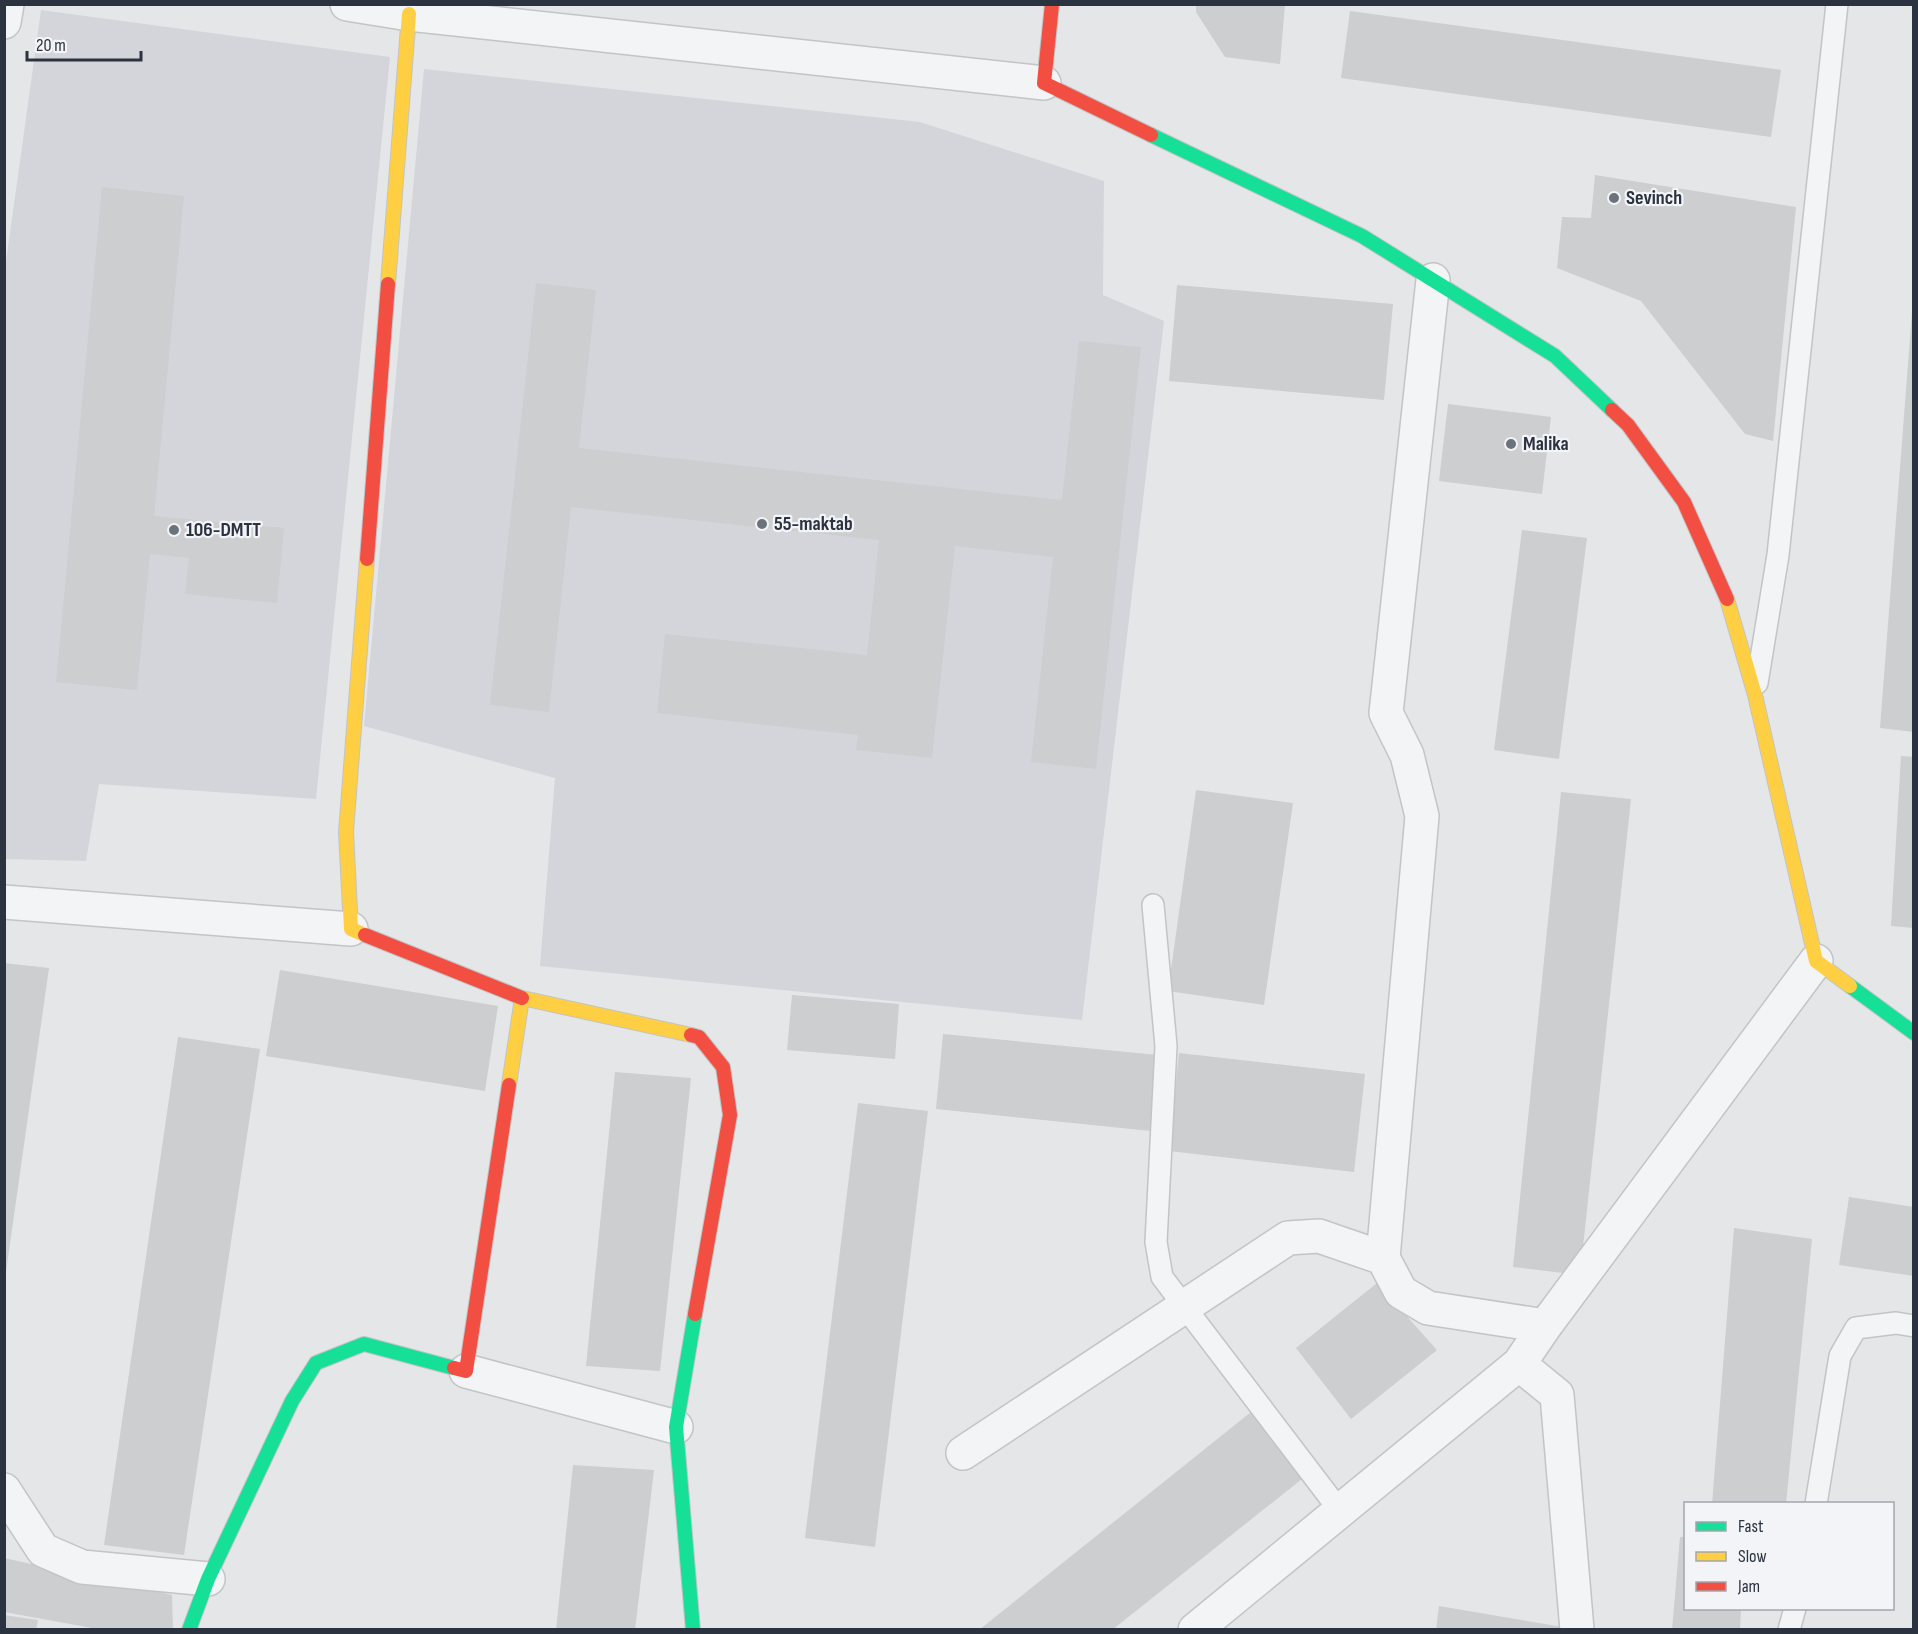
<svg xmlns="http://www.w3.org/2000/svg" width="1918" height="1634" viewBox="0 0 1918 1634" font-family="'Sofia Sans Condensed',sans-serif">
	<style>
		.built { fill: #d3d5db }
		.building { fill: #ccced0 }
		.lines { fill: none; stroke-linecap: round; stroke-linejoin: round }
		.lane-casing { stroke: #c2c4c6; stroke-width: 24 }
		.street-casing { stroke: #c2c4c6; stroke-width: 36 }
		.fast-casing { stroke: #c2c4c6; stroke-width: 16 }
		.slow-casing { stroke: #c2c4c6; stroke-width: 16 }
		.jam-casing { stroke: #c2c4c6; stroke-width: 16 }
		.lane { stroke: #f3f4f5; stroke-width: 21 }
		.street { stroke: #f3f4f5; stroke-width: 33 }
		.fast { stroke: #16e098; stroke-width: 14 }
		.slow { stroke: #ffcf43; stroke-width: 14 }
		.jam { stroke: #f24e42; stroke-width: 14 }
		.poi-dot { fill: #6c727b; stroke: #f2f4f7; stroke-width: 2 }
		.labels { text-anchor: middle; dominant-baseline: central; stroke-width: 4.5; stroke-linejoin: round; paint-order: stroke }
		.poi-label { font-size: 20px; font-weight: bold; fill: #2c3340; stroke: #f2f4f7; text-anchor: start }
	</style>
	<rect width="100%" height="100%" fill="#e4e6e8"/>
	<!-- built -->
	<path class="built" d="M41 10 390 57 316 799 99 784 86 861 5 859 4 276Z
		M424 69 920 122 1104 181 1103 295 1164 321 1082 1020 540 966 555 778 364 726Z"/>
	<!-- building -->
	<path class="building" d="M1196 4H1285L1280 64 1225 57 1196 12Z
		M1350 11 1781 70 1771 137 1341 78Z
		M1595 175 1796 207 1773 441 1745 434 1641 301 1557 268 1562 217 1591 218Z
		M102 187 184 196 154 516 284 528 277 603 185 594 189 558 150 554 137 690 56 682Z
		M536 283 596 290 579 448 1062 500 1079 341 1141 347 1096 769 1031 762 1053 557 955 546 932 758 856 750 858 735 657 713 665 634 867 655 879 540 571 507 549 712 490 705Z
		M1177 285 1393 304 1384 400 1169 381Z
		M1912 312H1914V732L1880 728Z
		M1448 404 1551 417 1542 494 1439 481Z
		M1522 530 1587 538 1559 759 1494 750Z
		M1901 756 1914 757V928L1891 926Z
		M1196 790 1293 803 1264 1005 1168 991Z
		M1561 792 1631 799 1580 1275 1513 1267Z
		M4 963 49 968 6 1272H4Z
		M280 970 498 1006 485 1091 266 1056Z
		M792 995 899 1004 895 1059 787 1050Z
		M943 1034 1158 1055 1151 1131 936 1109Z
		M178 1037 260 1049 184 1555 104 1545Z
		M1179 1053 1365 1074 1354 1172 1169 1151Z
		M615 1072 691 1078 660 1371 586 1366Z
		M858 1103 928 1111 875 1547 805 1538Z
		M1849 1197 1914 1207V1276L1839 1265Z
		M1734 1228 1812 1239 1786 1504H1712Z
		M1377 1283 1437 1350 1351 1419 1296 1348Z
		M1251 1412 1307 1475 1112 1630H979Z
		M573 1465 654 1470 635 1630H556Z
		M1680 1537H1686V1608H1741L1740 1630H1672Z
		M4 1558 172 1595 173 1630H103L4 1612Z
		M1439 1606 1569 1628V1630H1436Z
		M4 1615 38 1620 36 1630H4Z"/>
	<g class="lines">
		<!-- lane casing -->
		<g class="lane-casing">
			<path id="lane" d="M1757 683 1778 555 1837 4
				M1153 905 1166 1046 1156 1242 1162 1277 1340 1511
				M1816 1504 1840 1356 1856 1328 1896 1323 1914 1326
				M1789 1630 1795 1608"/>
		</g>
		<!-- street casing -->
		<g class="street-casing">
			<path id="street" d="M347 4 409 14 1044 83
				M4 22 7 4
				M4 902 351 929
				M1383 1258 1422 816 1407 755 1386 713 1433 280
				M1519 1364 1557 1395 1577 1630
				M466 1371 676 1427
				M963 1453 1288 1238 1319 1236 1383 1258 1401 1292 1428 1308 1545 1326
				M4 1490 43 1550 82 1567 208 1579
				M1195 1630 1519 1364 1545 1326 1816 961"/>
		</g>
		<!-- fast casing -->
		<g class="fast-casing">
			<path id="fast" d="M1151 135 1362 236 1555 356 1612 410
				M1850 986 1914 1033
				M189 1630 208 1579 292 1401 316 1363 364 1344 454 1368
				M693 1630 676 1427 695 1314"/>
		</g>
		<!-- slow casing -->
		<g class="slow-casing">
			<path id="slow" d="M388 284 409 14
				M1727 599 1755 695 1816 961 1850 986
				M365 935 351 929 346 832 367 559
				M509 1085 522 998 691 1035"/>
		</g>
		<!-- jam casing -->
		<g class="jam-casing">
			<path id="jam" d="M1052 4 1044 83 1151 135
				M1612 410 1628 425 1684 502 1727 599
				M367 559 388 284
				M365 935 522 998
				M691 1035 699 1037 723 1067 730 1115 695 1314
				M454 1368 466 1371 509 1085"/>
		</g>
		<!-- lane -->
		<use href="#lane" class="lane"/>
		<!-- street -->
		<use href="#street" class="street"/>
		<!-- fast -->
		<use href="#fast" class="fast"/>
		<!-- slow -->
		<use href="#slow" class="slow"/>
		<!-- jam -->
		<use href="#jam" class="jam"/>
	</g>
	<!-- markers -->
	<g class="poi-dot">
		<circle cx="1614" cy="198" r="6"/>
		<circle cx="1511" cy="444" r="6"/>
		<circle cx="762" cy="524" r="6"/>
		<circle cx="174" cy="530" r="6"/>
	</g>
	<g class="labels">
		<!-- poi labels -->
		<g class="poi-label">
			<text x="1626" y="198">Sevinch</text>
			<text x="1523" y="444">Malika</text>
			<text x="774" y="524">55-maktab</text>
			<text x="186" y="530">106-DMTT</text>
		</g>
	</g>
	<!-- border -->
	<rect width="1918" height="1634" fill="none" stroke="#2c3340" stroke-width="12"/>
	<!-- legend -->
	<rect x="1684" y="1502" width="210" height="108" fill="#f2f4f7" stroke="#a3a7ae" stroke-width="1.5"/>
	<rect x="1696" y="1522" width="30" height="9" fill="#16e098" stroke="#a3a7ae" stroke-width="1.5"/>
	<text x="1738" y="1532" font-size="18" fill="#2c3340">Fast</text>
	<rect x="1696" y="1552" width="30" height="9" fill="#ffcf43" stroke="#a3a7ae" stroke-width="1.5"/>
	<text x="1738" y="1562" font-size="18" fill="#2c3340">Slow</text>
	<rect x="1696" y="1582" width="30" height="9" fill="#f24e42" stroke="#a3a7ae" stroke-width="1.5"/>
	<text x="1738" y="1592" font-size="18" fill="#2c3340">Jam</text>
	<!-- scale -->
	<path d="M27 51v9h114v-9" fill="none" stroke="#2c3340" stroke-width="3"/>
	<text x="36" y="51" font-size="18" fill="#2c3340" stroke="#f2f4f7" stroke-width="4.5" paint-order="stroke">20 m</text>
</svg>
